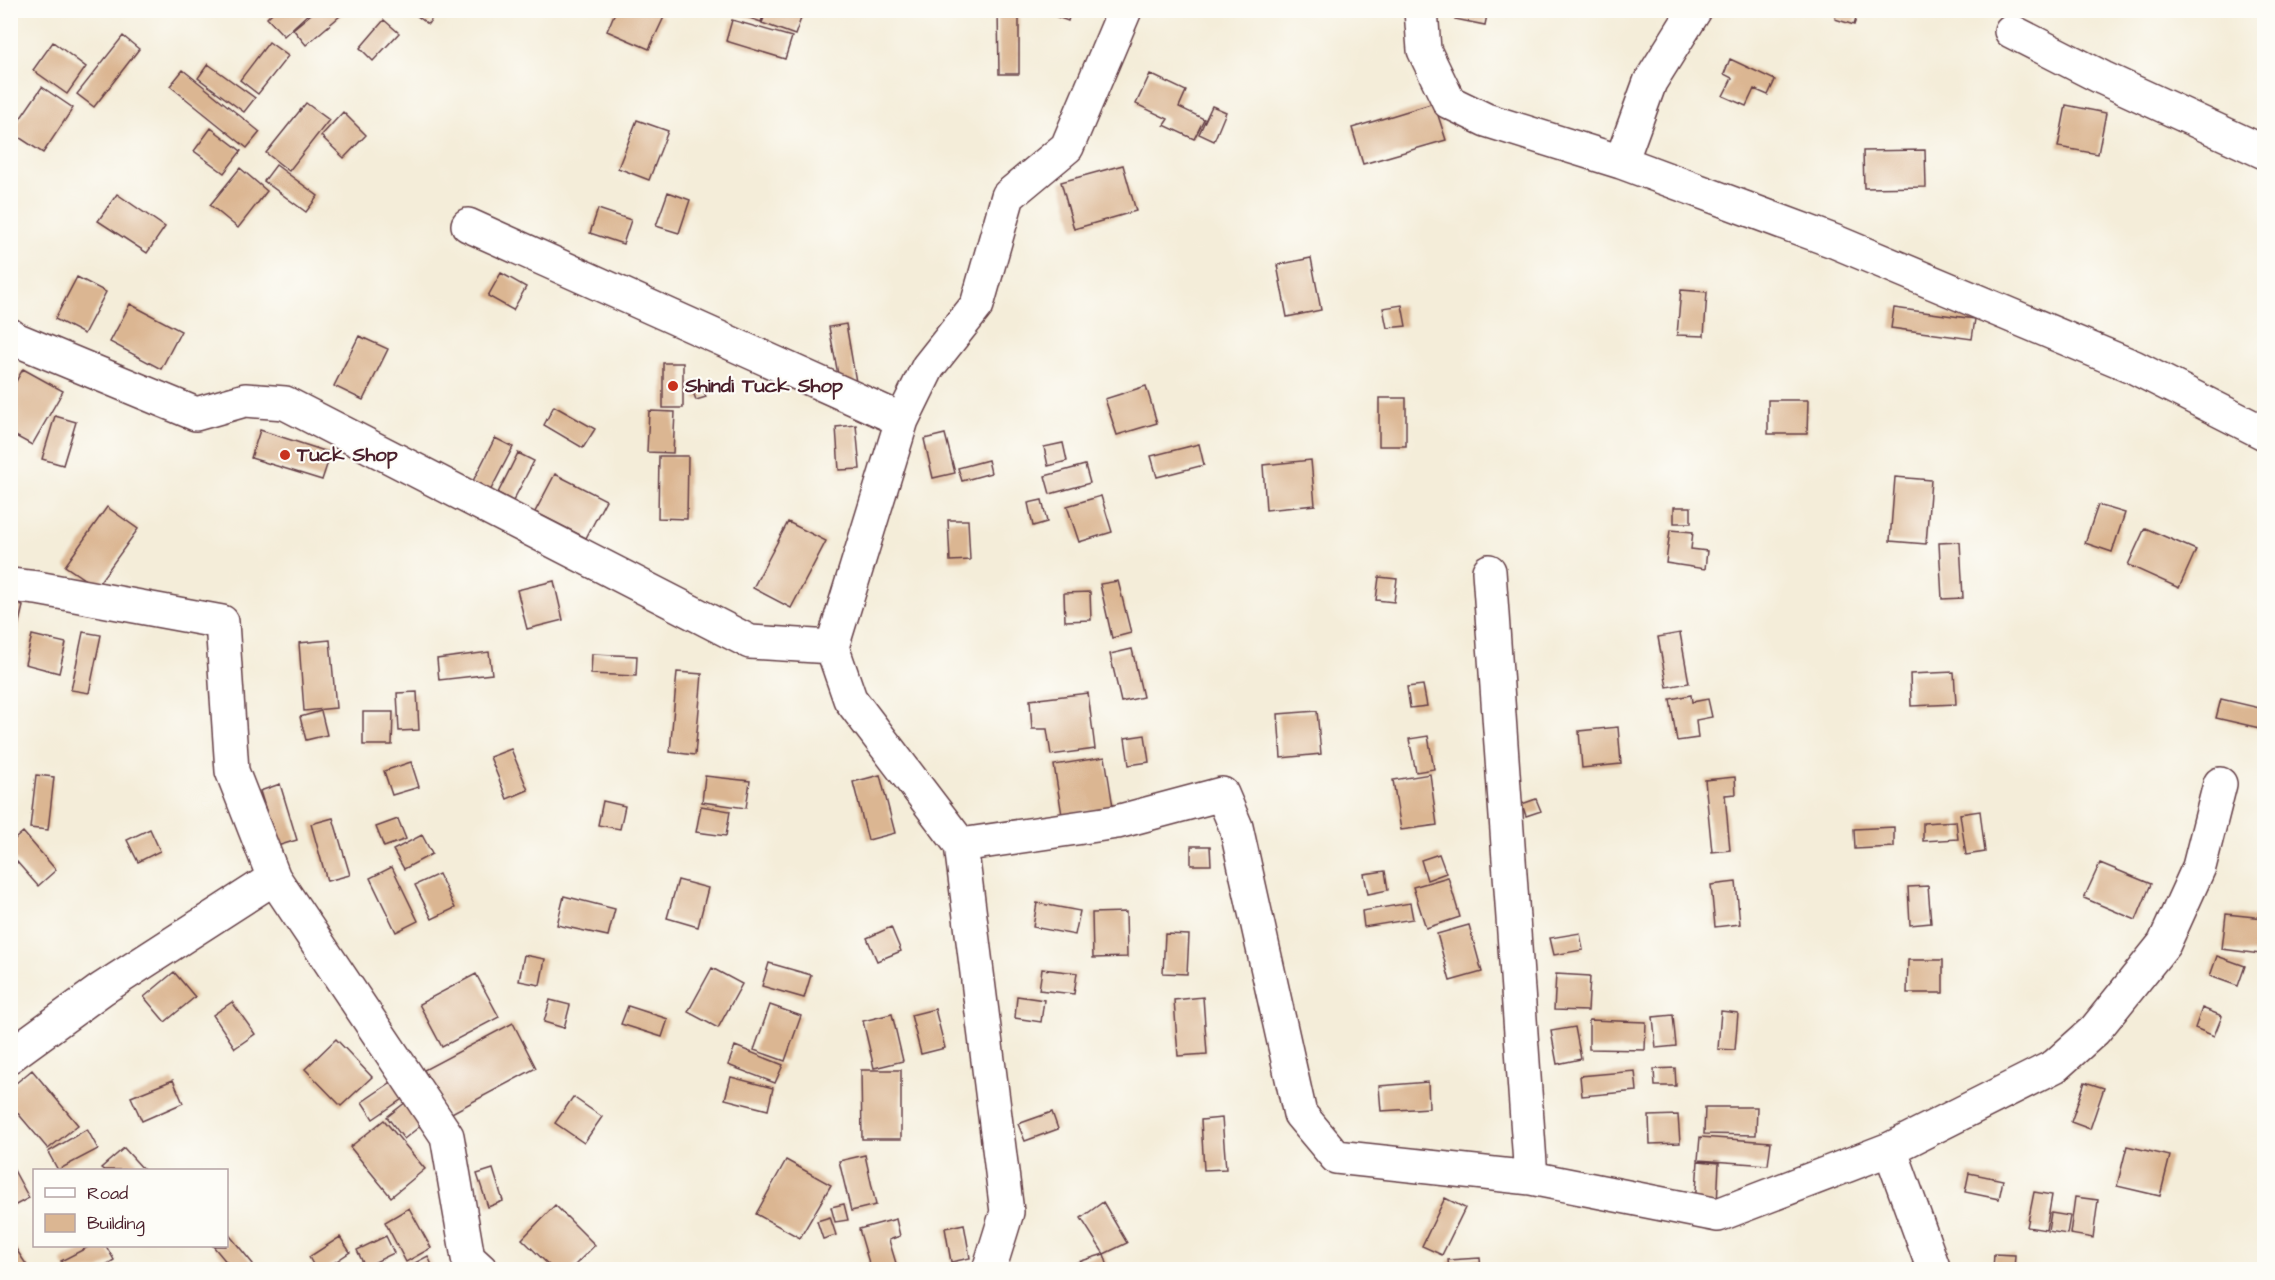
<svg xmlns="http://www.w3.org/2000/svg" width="2275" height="1280" viewBox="0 0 2275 1280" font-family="'Architects Daughter',sans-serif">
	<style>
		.building { fill: #dbb692 }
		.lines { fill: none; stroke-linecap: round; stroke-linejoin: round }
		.street-casing { stroke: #643e45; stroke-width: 36 }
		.street { stroke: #fff; stroke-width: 33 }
		.poi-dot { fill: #c8321e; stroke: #fdfcf7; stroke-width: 2 }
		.labels { text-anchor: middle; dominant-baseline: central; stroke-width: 4.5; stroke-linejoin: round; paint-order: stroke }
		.poi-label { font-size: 20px; font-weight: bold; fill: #4a1f2b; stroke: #fdfcf7; text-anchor: start }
	</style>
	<rect width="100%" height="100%" fill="#fdfcf7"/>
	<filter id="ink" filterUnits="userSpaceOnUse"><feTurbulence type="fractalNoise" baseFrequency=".0167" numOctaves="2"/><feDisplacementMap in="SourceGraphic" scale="12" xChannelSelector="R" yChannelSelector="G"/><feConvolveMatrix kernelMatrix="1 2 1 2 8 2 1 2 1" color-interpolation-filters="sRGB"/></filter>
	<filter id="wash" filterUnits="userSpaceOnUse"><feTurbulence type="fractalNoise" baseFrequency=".008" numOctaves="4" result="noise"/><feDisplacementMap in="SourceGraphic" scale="24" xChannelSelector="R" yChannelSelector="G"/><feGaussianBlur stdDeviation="1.35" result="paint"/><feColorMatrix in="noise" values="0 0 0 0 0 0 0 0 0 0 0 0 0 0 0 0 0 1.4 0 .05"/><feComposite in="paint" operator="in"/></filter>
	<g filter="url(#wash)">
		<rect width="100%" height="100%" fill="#f4edd9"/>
		<g id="blocks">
			<!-- building -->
			<path class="building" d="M275 10H307L309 13 284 36 267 18Z
				M316 10H347L306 45 293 29Z
				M409 10H438L428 24Z
				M616 10H650L664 17 649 49 607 31Z
				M727 10H765L761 22Z
				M767 10H804L795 35 762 23Z
				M998 10H1019V74H999Z
				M1039 10H1071L1068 21Z
				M1457 10H1488L1485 25 1455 19Z
				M1825 10H1859L1854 25 1835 19 1836 15Z
				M384 20 399 33 373 61 360 48Z
				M732 20 792 37 785 59 726 41Z
				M123 36 139 49 94 107 77 94Z
				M53 42 86 67 67 94 33 70Z
				M269 42 288 56 258 94 240 80Z
				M1730 59 1775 80 1768 95 1754 89 1746 106 1723 96 1732 78 1724 74Z
				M208 64 255 98 244 112 198 78Z
				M183 70 260 132 247 148 170 86Z
				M1150 74 1186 91 1179 107 1204 119 1194 139 1164 125 1168 119 1136 104Z
				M42 87 73 108 43 153 11 132Z
				M306 103 329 120 289 171 266 153Z
				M1434 103 1446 140 1363 164 1352 128Z
				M2066 105 2106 113 2098 154 2058 147Z
				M1212 106 1226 112 1214 141 1199 134Z
				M343 112 366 135 344 158 321 136Z
				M637 120 668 131 649 180 618 168Z
				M211 128 241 151 224 173 194 151Z
				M1925 150 1926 187 1864 188 1863 151Z
				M276 165 318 196 306 212 264 181Z
				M1123 165 1136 211 1074 229 1061 182Z
				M240 168 267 191 238 228 210 205Z
				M668 192 690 200 679 233 656 226Z
				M117 194 165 227 147 253 98 221Z
				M598 209 631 220 623 244 590 233Z
				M1311 258 1321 310 1287 317 1277 265Z
				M501 273 526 287 513 310 488 296Z
				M77 277 106 292 84 334 55 319Z
				M1681 290 1707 292 1704 336 1677 335Z
				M130 304 181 331 161 369 110 342Z
				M1402 305 1406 326 1387 328 1383 308Z
				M1894 308 1975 319 1972 339 1891 328Z
				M846 324 856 382 840 385 829 327Z
				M359 336 388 349 363 400 334 386Z
				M663 363H683V408H663Z
				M23 369 63 391 32 445 10 433V392Z
				M700 380 706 397 696 400 690 383Z
				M1146 386 1157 423 1117 435 1105 399Z
				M1379 398H1406V446H1379Z
				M1768 400H1808L1807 434H1768Z
				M554 406 595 429 583 448 544 425Z
				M649 411 675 412 673 453 647 452Z
				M55 416 76 422 63 465 42 459Z
				M856 425 860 469 839 470 836 427Z
				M260 430 331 453 322 480 251 458Z
				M945 434 955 473 933 478 924 439Z
				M495 438 513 447 488 495 470 487Z
				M1063 443 1067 461 1048 466 1044 447Z
				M1199 444 1204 465 1157 477 1151 456Z
				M518 453 534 461 513 501 498 493Z
				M659 456H688L687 519 658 518Z
				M988 460 991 473 962 481 958 468Z
				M1311 460 1315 505 1266 510 1263 465Z
				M1085 465 1090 483 1050 494 1045 476Z
				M555 474 606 500 586 538 535 512Z
				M1895 477 1931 480 1926 544 1890 541Z
				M1101 496 1112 532 1079 542 1067 506Z
				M1042 500 1047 522 1033 526 1028 503Z
				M2098 505 2125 513 2112 552 2085 543Z
				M107 507 138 529 96 587 65 566Z
				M1674 507H1691V523H1674Z
				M948 520H968L970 560 950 561Z
				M788 522 826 541 791 608 753 588Z
				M2145 528 2196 550 2179 588 2128 565Z
				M1670 530 1693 532 1691 549 1707 551 1705 569 1666 563Z
				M1960 542 1963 598 1942 599 1939 543Z
				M1379 577 1397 579 1394 602 1376 600Z
				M554 581 563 620 527 629 517 590Z
				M1118 581 1131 633 1112 638 1100 584Z
				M1090 592 1091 620 1065 621 1064 593Z
				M10 603 23 606 11 655H10Z
				M83 632 101 635 89 693 71 690Z
				M1680 633 1689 683 1667 687 1658 637Z
				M32 635 66 643 59 673 25 664Z
				M330 640 336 708 304 711 299 643Z
				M1132 649 1143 697 1121 702 1110 654Z
				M489 652 492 674 439 680 437 659Z
				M592 654 637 656 636 676 591 674Z
				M677 672 702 674 695 755 670 752Z
				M1954 672 1956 704 1911 706 1910 674Z
				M1423 685 1427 706 1410 708 1407 687Z
				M417 692 419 730 399 731 397 693Z
				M1088 693 1095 749 1051 755 1047 729H1032L1030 700Z
				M1691 695 1692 702 1708 699 1712 717 1696 720 1698 738 1677 741 1670 699Z
				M2221 699 2264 709V729L2216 718Z
				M321 711 327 735 306 740 300 717Z
				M1317 711 1321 754 1281 758 1278 714Z
				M363 712H393L392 745H363Z
				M1618 727 1621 764 1582 768 1579 731Z
				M1145 735 1149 762 1129 765 1125 738Z
				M1428 736 1434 769 1416 772 1409 739Z
				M511 749 528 790 507 799 490 757Z
				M1105 757 1113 807 1062 815 1054 765Z
				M411 762 419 787 392 795 384 771Z
				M1430 774 1437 825 1401 830 1393 780Z
				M36 775 54 777 48 830 30 828Z
				M880 775 895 833 868 840 853 782Z
				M705 776 750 781 746 808 702 802Z
				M1735 777 1736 794 1725 795 1730 850 1712 852 1705 780Z
				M280 784 297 840 277 846 260 791Z
				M1536 799 1541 811 1526 816 1522 804Z
				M603 801 625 806 620 829 598 825Z
				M701 806 730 811 726 836 696 832Z
				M1980 811 1985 852 1966 855 1960 814Z
				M333 818 350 875 327 881 311 824Z
				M398 819 406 839 384 847 376 827Z
				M1956 821 1958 839 1923 841V823Z
				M1894 827V847L1855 849 1854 829Z
				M150 829 160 851 138 862 127 840Z
				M23 832 56 870 38 886 10 854V843Z
				M422 835 432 854 404 869 393 850Z
				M1191 846H1210L1211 865H1191Z
				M1439 854 1446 873 1427 880 1421 860Z
				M2100 863 2151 884 2136 920 2084 898Z
				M392 867 418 921 396 932 370 878Z
				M1385 871 1388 890 1368 894 1364 874Z
				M439 874 455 908 432 919 415 885Z
				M1448 877 1460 917 1426 928 1413 887Z
				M678 880 708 888 698 927 667 918Z
				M1736 882 1740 924 1715 927 1711 885Z
				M1928 886 1931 923 1910 925 1908 887Z
				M564 896 615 909 608 936 557 925Z
				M1037 903 1080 911 1075 935 1033 927Z
				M1410 903 1413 919 1364 927 1362 911Z
				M1126 912 1127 957 1093 958 1092 913Z
				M2226 914 2264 918 2260 954 2222 949Z
				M1469 925 1482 972 1450 981 1437 934Z
				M891 927 901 951 877 961 867 938Z
				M1580 933 1583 950 1554 955 1550 938Z
				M1165 934 1189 935 1187 974 1163 973Z
				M524 955 545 959 540 985 519 981Z
				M2217 956 2245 966 2238 986 2210 976Z
				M1908 960H1943V993H1907Z
				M769 963 811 975 804 998 762 986Z
				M712 968 742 984 718 1028 688 1012Z
				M1042 969 1077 973 1074 994 1039 990Z
				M174 972 195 997 165 1022 144 997Z
				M476 974 499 1017 442 1047 419 1004Z
				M1556 974 1590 976 1588 1011 1554 1010Z
				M1017 996 1044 1000 1041 1022 1015 1018Z
				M1203 997 1207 1054 1178 1056 1174 1000Z
				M550 1000 570 1005 564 1028 544 1022Z
				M232 1002 255 1034 235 1048 213 1015Z
				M770 1005 801 1016 785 1061 754 1050Z
				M628 1006 668 1019 662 1037 621 1024Z
				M2202 1008 2222 1016 2214 1036 2195 1028Z
				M935 1009 945 1048 921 1054 911 1015Z
				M1721 1011 1738 1013 1735 1050 1718 1049Z
				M892 1014 903 1061 874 1068 863 1021Z
				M1673 1015 1676 1046 1656 1048 1653 1017Z
				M1589 1020 1646 1022 1645 1050 1589 1049Z
				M513 1023 536 1068 448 1115 424 1070Z
				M1575 1027 1581 1059 1557 1064 1551 1031Z
				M336 1039 372 1077 341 1106 305 1069Z
				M735 1046 783 1065 775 1083 728 1065Z
				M1675 1068 1676 1086H1655L1654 1069Z
				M32 1070 78 1125 48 1149 10 1104V1088Z
				M861 1070H901V1139H862Z
				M1635 1071 1637 1091 1582 1096 1580 1076Z
				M731 1077 773 1088 768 1110 725 1099Z
				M173 1080 183 1103 142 1121 131 1097Z
				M393 1081 405 1097 373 1119 362 1102Z
				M1428 1082 1429 1108 1381 1111 1379 1086Z
				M2085 1082 2104 1088 2090 1129 2071 1122Z
				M573 1097 602 1117 584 1143 555 1123Z
				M406 1102 424 1123 404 1139 387 1117Z
				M1705 1107H1757L1756 1135 1704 1134Z
				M1052 1112 1058 1129 1025 1141 1018 1124Z
				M1678 1115 1680 1143 1650 1144 1649 1116Z
				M1222 1118 1226 1169 1204 1170 1201 1120Z
				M384 1120 425 1169 391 1197 350 1147Z
				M87 1129 98 1149 58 1170 48 1152Z
				M1700 1137 1771 1142 1768 1165 1698 1160Z
				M2127 1146 2170 1156 2160 1196 2117 1186Z
				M124 1148 144 1170H104L101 1168Z
				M865 1155 876 1205 851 1211 839 1161Z
				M786 1160 831 1185 800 1238 756 1214Z
				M1698 1161 1719 1163 1717 1205 1695 1204Z
				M10 1163 29 1198 10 1208Z
				M493 1169 503 1201 488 1207 477 1174Z
				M1969 1173 2003 1180 1999 1199 1965 1192Z
				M2034 1192 2052 1195 2046 1230 2027 1227Z
				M2075 1197 2098 1200 2093 1238 2070 1234Z
				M1445 1198 1465 1208 1442 1255 1422 1246Z
				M1103 1202 1127 1243 1104 1254 1109 1270H1066L1065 1266 1104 1254 1081 1218Z
				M844 1204 848 1220 835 1222 831 1207Z
				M555 1205 595 1245 570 1270H554L522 1239Z
				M409 1208 431 1248 406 1262 385 1222Z
				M2051 1213 2070 1216 2067 1234 2048 1231Z
				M830 1217 836 1235 823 1239 817 1221Z
				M896 1219 900 1236 889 1240 898 1270H871L859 1229Z
				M964 1224 970 1258 951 1262 945 1228Z
				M226 1231 253 1264 246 1270H233L213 1246H226Z
				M386 1236 394 1253 365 1267 357 1250Z
				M340 1237 350 1252 323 1270H316L309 1257Z
				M10 1240 30 1270H10Z
				M90 1246H106L114 1260 98 1270H66L61 1261Z
				M1994 1254 2015 1255 2014 1270H1993Z
				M428 1256 434 1270H411L409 1266Z
				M1480 1258 1481 1270H1449L1448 1260Z"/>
		</g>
	</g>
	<g filter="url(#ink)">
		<use href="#blocks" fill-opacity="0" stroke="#643e45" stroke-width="1.5"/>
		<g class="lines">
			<!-- street casing -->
			<g class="street-casing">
				<path id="street" d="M1421 10 1424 50 1449 102 1486 120 1621 162 1836 242 2134 367 2264 433
					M2011 31 2103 78 2264 152
					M1621 162 1650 82 1695 10
					M468 225 902 420
					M10 335 15 339 196 414 245 400 285 403 750 642 832 647
					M1489 571 1531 1178
					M10 585 37 588 222 622 232 771 274 878 447 1136 468 1258 481 1270
					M961 845 1117 822 1222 794 1236 827 1300 1114 1336 1157 1531 1178 1718 1215 1890 1149 2055 1066 2095 1030 2164 944 2199 867 2220 784
					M10 1056 102 989 274 878
					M1890 1149 1934 1270
					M989 1270 1007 1212 961 845 850 699 832 647 902 420 928 367 977 305 1008 196 1067 147 1125 10"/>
			</g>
			<!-- street -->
			<use href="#street" class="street"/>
		</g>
	</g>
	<!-- markers -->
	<g class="poi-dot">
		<circle cx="673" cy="386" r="6"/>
		<circle cx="285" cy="455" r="6"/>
	</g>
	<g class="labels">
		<!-- poi labels -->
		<g class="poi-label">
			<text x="685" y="386">Shindi Tuck Shop</text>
			<text x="297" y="455">Tuck Shop</text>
		</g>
	</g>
	<!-- margin -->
	<rect width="2275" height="1280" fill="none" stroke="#fdfcf7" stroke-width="36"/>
	<!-- legend -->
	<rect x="33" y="1169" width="195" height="78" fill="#fdfcf7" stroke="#b5a4a5" stroke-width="1.5"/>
	<rect x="45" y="1188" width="30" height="9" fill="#ffffff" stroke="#b5a4a5" stroke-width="1.5"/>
	<text x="87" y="1199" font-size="18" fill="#4a1f2b">Road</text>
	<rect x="45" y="1214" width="30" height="18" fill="#dbb692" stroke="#b5a4a5" stroke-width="1.5"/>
	<text x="87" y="1229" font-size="18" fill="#4a1f2b">Building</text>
</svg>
